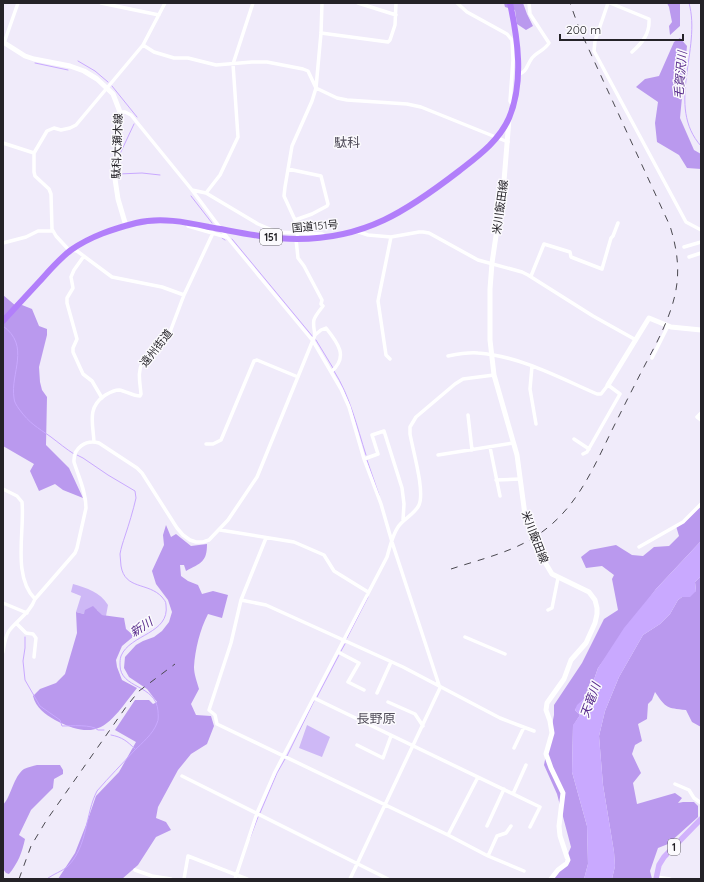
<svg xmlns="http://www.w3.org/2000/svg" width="704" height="882" viewBox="0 0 704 882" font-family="Quicksand,'Noto Sans JP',sans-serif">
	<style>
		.green { fill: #ceb8f6 }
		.forest { fill: #ba99ee }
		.water { fill: #c9a9ff }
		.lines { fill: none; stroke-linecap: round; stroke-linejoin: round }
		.stream { stroke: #c9a9ff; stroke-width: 1 }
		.street { stroke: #fff; stroke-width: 3.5 }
		.secondary { stroke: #fff; stroke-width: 5 }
		.primary { stroke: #d1b2fc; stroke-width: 5.5 }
		.highway { stroke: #b27ffa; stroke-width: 6 }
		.rail { stroke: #4a484f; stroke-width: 1; stroke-dasharray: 7 7; stroke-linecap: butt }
		.labels { text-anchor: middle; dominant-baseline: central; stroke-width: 3; stroke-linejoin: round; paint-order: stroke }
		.shield { fill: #fbfafd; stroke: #646367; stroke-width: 1 }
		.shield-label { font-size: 10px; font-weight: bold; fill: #242227 }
		.street-label { font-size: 11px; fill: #242227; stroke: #fbfafd }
		.water-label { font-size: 12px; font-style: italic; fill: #572a8b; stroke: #fbfafd }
		.quarter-label { font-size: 13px; fill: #534f5c; stroke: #fbfafd }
	</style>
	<rect width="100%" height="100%" fill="#f0ebfa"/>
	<!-- green -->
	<path class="green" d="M73 584C87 588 100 592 108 605L106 616 101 615 97 610 84 614 76 612 81 596 71 592Z
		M307 725 330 737 322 757 299 748Z"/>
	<!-- forest -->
	<path class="forest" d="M504 3H523L527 14 533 26 526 30 517 24 515 10 505 7Z
		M667 3H680V26L670 35 669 26 672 22 669 7Z
		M680 38 687 46 680 118 694 150 701 154V169L687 168 679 155 657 142 655 123 658 102 636 87 645 79 659 76 674 42Z
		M3 295 16 306 22 305 32 309 39 326 47 329V335L39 367 40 382 42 390 47 397 46 445 69 468 83 498 63 490 55 484 39 491 30 471 34 464 3 446Z
		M701 506V541L656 589 598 668 589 694 578 705 575 710 580 715 573 726 572 772 587 826 588 864 584 879H550L561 870 571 847 557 794 544 765 554 715V705L582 663 604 619 618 610 612 579 614 575 602 566 586 568 581 557 590 550 616 545 632 555 643 556 654 547 669 546 679 536 676 526Z
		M166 525 171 537 176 534 191 546 207 544C207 562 201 563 186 571L184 565H180L181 576 188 581 198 585 202 594 213 591 228 595 222 618 208 614C200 629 195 650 194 667 194 674 197 682 199 689L191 704 196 715 211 716 214 726 207 744 191 754 178 770 158 807 156 818 166 822 171 830 156 837 138 865 122 879H58L75 853 86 825 96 796 119 772 136 742 115 730 135 700H149L153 704 157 702 147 689 129 677 124 668 125 657 136 645 143 641 154 637 162 631 169 622 172 612 168 600 156 584 152 571 164 545 163 535Z
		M701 576V727L692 722 686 710C666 708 666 708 655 692L652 700 648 704 647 719 638 724 642 741 635 745 632 754 641 773 633 783 637 804 675 793 682 798 678 803 683 802H694L698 806V817L668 844 658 848 650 871 652 879H612L615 866 614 852 603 785 599 736 605 711 619 677 643 635 660 624 670 614 678 600 682 597 696 591 695 582Z
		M93 606 102 615 124 618 126 629 134 636 122 646 116 660 117 667 122 680 137 688C110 722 101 744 55 720 45 714 36 708 33 696L40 689 56 683 65 674 77 633 76 612 84 614 85 610Z
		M37 765H60L63 770V774L54 779 53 788 31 810 19 835 25 839C22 853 18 863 9 874L6 873 3 869V805C12 795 13 777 24 769 28 767 33 766 37 765Z"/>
	<!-- water -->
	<path class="water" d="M701 541V576L695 582 696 591 690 597H682L678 600 670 614 660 624 643 635 619 677 605 711 599 736 603 785 614 852 615 866 612 879H584L588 864 587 826 572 772 573 725 580 715 575 710 577 705 589 694 598 668 624 628 656 589Z"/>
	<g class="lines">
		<!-- stream -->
		<path class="stream" d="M689 3C702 49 665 106 701 146
			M78 61 95 71 108 82
			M35 63 68 70
			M112 86 137 117
			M119 156 134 124
			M118 167V174L142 173 160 175
			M191 196 212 223
			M222 238 225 240
			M232 239 313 337
			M3 326C31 346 10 373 14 398 14 402 17 406 19 409 30 424 37 427 51 437 59 443 66 449 74 454
			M316 340 333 368
			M334 371C350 396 357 427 366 455
			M367 460 379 495
			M25 637V648L23 661 25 680 40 706 60 720 62 726C71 726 92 724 98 730H104
			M347 638 368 597
			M341 651 345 644
			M317 697 339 655
			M111 735C122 737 127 741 135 749
			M287 756 314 701
			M260 813 277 773 285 759
			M250 838 258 817
			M47 879C53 874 63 871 68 866 88 846 85 814 97 791 109 777 122 764 134 751 142 743 153 734 157 723 159 720 158 714 158 711 156 684 120 689 120 665 120 662 120 659 121 656 130 634 170 634 166 605 166 601 164 600 162 597 148 582 125 590 121 566 121 562 120 558 120 554 121 548 123 542 125 536 129 524 133 511 136 498L135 491 108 475 83 458 77 455"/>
		<!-- street -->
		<path class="street" d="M101 3 159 15
			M165 3 143 45 76 125 70 128 61 130 54 128 47 131 34 153V172L35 176 49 189 51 194 52 229 56 236 68 249 77 251 112 277 162 287 184 295
			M358 3 396 15
			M457 3 467 12 507 34 512 40 513 60 510 101 513 107
			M608 3 595 41 594 51 686 222 701 230
			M610 3 649 19C650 34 642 43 632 52
			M321 33 388 42 390 40 395 25 396 3
			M4 43 18 3
			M143 45 154 52 174 58H188L216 65 252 62H267L303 69 308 71 316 88 337 98 347 100 407 104 421 107 508 142
			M518 75C528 71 526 66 532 58 537 52 545 50 549 43L530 14 529 3
			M120 112H125L131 115 192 190 227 237 313 341 341 389 349 407 364 459 381 504 392 542 440 688 350 879
			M3 143 34 153
			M288 169 321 176 328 204 327 206 312 214 295 220
			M192 190 206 193 258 224 277 232 322 234 326 237
			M206 193 220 175 238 137 233 64 253 3
			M187 223 188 226 226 237
			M356 231 368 235 391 237 419 232H423L429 233 478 260 522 272 528 275 593 316 636 340
			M298 239 295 220 284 196 285 187 292 146 312 101 316 88 321 33 322 3
			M3 243 26 237 38 231H53
			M684 247 701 242
			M84 256 74 270 71 277 73 288 67 298V303L77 339 73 348V352L83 374 92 381 102 398
			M689 257 701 253
			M531 276 544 244 570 252 571 257 602 269 611 238 613 236 618 223
			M315 335 321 330 326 328C338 343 349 357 331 372
			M448 356C458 354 468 352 478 353 520 356 560 378 597 394H601L608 385 620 394 591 445 587 452 583 454
			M652 358 668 326
			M390 359 386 355 378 301 391 237
			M532 366 530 389 536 424
			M701 413 697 417 701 420
			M468 415 472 450
			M574 439 589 449
			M94 442C93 423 87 408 104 396 109 393 113 390 119 390 126 391 133 396 140 396L141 394C140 382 137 372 143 361L170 332 184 295 213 233
			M206 444H213L221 440 254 361 257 360 298 377
			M490 447 500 496
			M438 455 513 443
			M364 459 378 454 372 435 384 431 402 488 404 504 403 520
			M496 480 520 479
			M3 489 17 496 22 502C25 530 12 576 35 599
			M220 530 294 542 324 555 334 571 368 592
			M266 538 241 600 231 643 209 710 215 715 217 724 448 835 488 856 524 871
			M639 547 683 522 701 504
			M241 600 266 605 403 667 500 718 534 731
			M3 603 27 613
			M548 610 552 608 558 578
			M17 624 26 633 33 634 36 638 34 657
			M465 637 505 654
			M3 652C4 645 5 637 9 631 17 620 30 613 35 599L75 553 77 548 86 508C86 492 79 478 74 462 73 448 86 439 99 443L137 468 142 473 177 528 183 535 190 540 196 542H203L209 540 228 520 257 477 315 335C312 319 313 319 323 306L321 304 322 300 304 266 298 258 296 239
			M338 652 359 663 348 682 364 690
			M377 693 391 662
			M314 698 540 807 530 827
			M388 702 415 714 423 726
			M357 745 383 758 391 736
			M514 748 524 727
			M182 776 388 879
			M675 784 689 790 694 798 701 803
			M513 794 526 765
			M487 826 504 789
			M448 835 478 777
			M488 856 497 836 506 833 511 826
			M135 870 152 876 171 879
			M656 877 670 879
			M184 879 188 856 247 879
			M235 879 257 813 275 772 387 557C390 547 392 536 398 527 403 519 415 514 419 505 425 491 413 451 410 434V427L416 417 455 384 463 379 494 375"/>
		<!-- secondary -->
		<path class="secondary" d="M3 42 25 56 34 59 70 66 84 71 97 79 113 94 120 112 115 179 118 199 126 226
			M509 119 504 181 492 263 490 289V340L494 375 517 455 525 515 540 554 552 574 589 592 595 600 597 608V614L595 623 586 643 571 660 564 679 547 703 546 710 550 721 552 733 546 754 551 768 563 793 559 826 560 836 568 860 566 864 558 870 551 879
			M608 385 649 318 671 327 701 330"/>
		<!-- primary -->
		<path class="primary" d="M656 879 659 865 664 857 701 819"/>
		<!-- highway -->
		<path class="highway" d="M3 321C15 308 27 295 39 282 49 271 59 259 71 250 91 236 113 229 136 223 160 217 186 222 209 227 238 232 267 239 297 239 365 239 407 211 459 171 478 156 499 141 509 118 524 82 518 40 510 3"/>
		<!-- rail -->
		<path class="rail" d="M451 569C478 560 509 553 533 538 577 511 593 468 615 424 628 398 641 372 655 346 677 302 685 274 670 226L579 28 570 3
			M19 879 31 846 46 821 126 707 139 691 175 664"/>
	</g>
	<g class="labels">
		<!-- shield labels -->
		<g class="shield">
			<rect x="260" y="229" width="22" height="16" rx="3"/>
			<rect x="668" y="839" width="12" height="16" rx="3"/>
		</g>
		<g class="shield-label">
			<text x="271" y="237">151</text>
			<text x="674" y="847">1</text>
		</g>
		<!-- street labels -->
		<g class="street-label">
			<text transform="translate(117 146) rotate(-88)">駄科大瀬木線</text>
			<text transform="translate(500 207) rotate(-82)">米川飯田線</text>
			<text transform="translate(315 226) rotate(-5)">国道151号</text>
			<text transform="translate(156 348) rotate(-52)">遠州街道</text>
			<text transform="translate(535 537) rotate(69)">米川飯田線</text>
		</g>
		<!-- water labels -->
		<g class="water-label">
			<text transform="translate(680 75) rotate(-85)">毛賀沢川</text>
			<text transform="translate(141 627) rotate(-33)">新川</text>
			<text transform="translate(590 700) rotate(-70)">天竜川</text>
		</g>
		<!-- quarter labels -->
		<g class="quarter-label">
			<text x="347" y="142">駄科</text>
			<text x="376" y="718">長野原</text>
		</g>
	</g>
	<!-- border -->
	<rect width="704" height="882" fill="none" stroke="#242227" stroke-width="8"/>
	<!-- scale -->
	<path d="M560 34v6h123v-6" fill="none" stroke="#242227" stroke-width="2"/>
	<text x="566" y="34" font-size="12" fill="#242227" stroke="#fbfafd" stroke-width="3" paint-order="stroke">200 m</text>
</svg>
